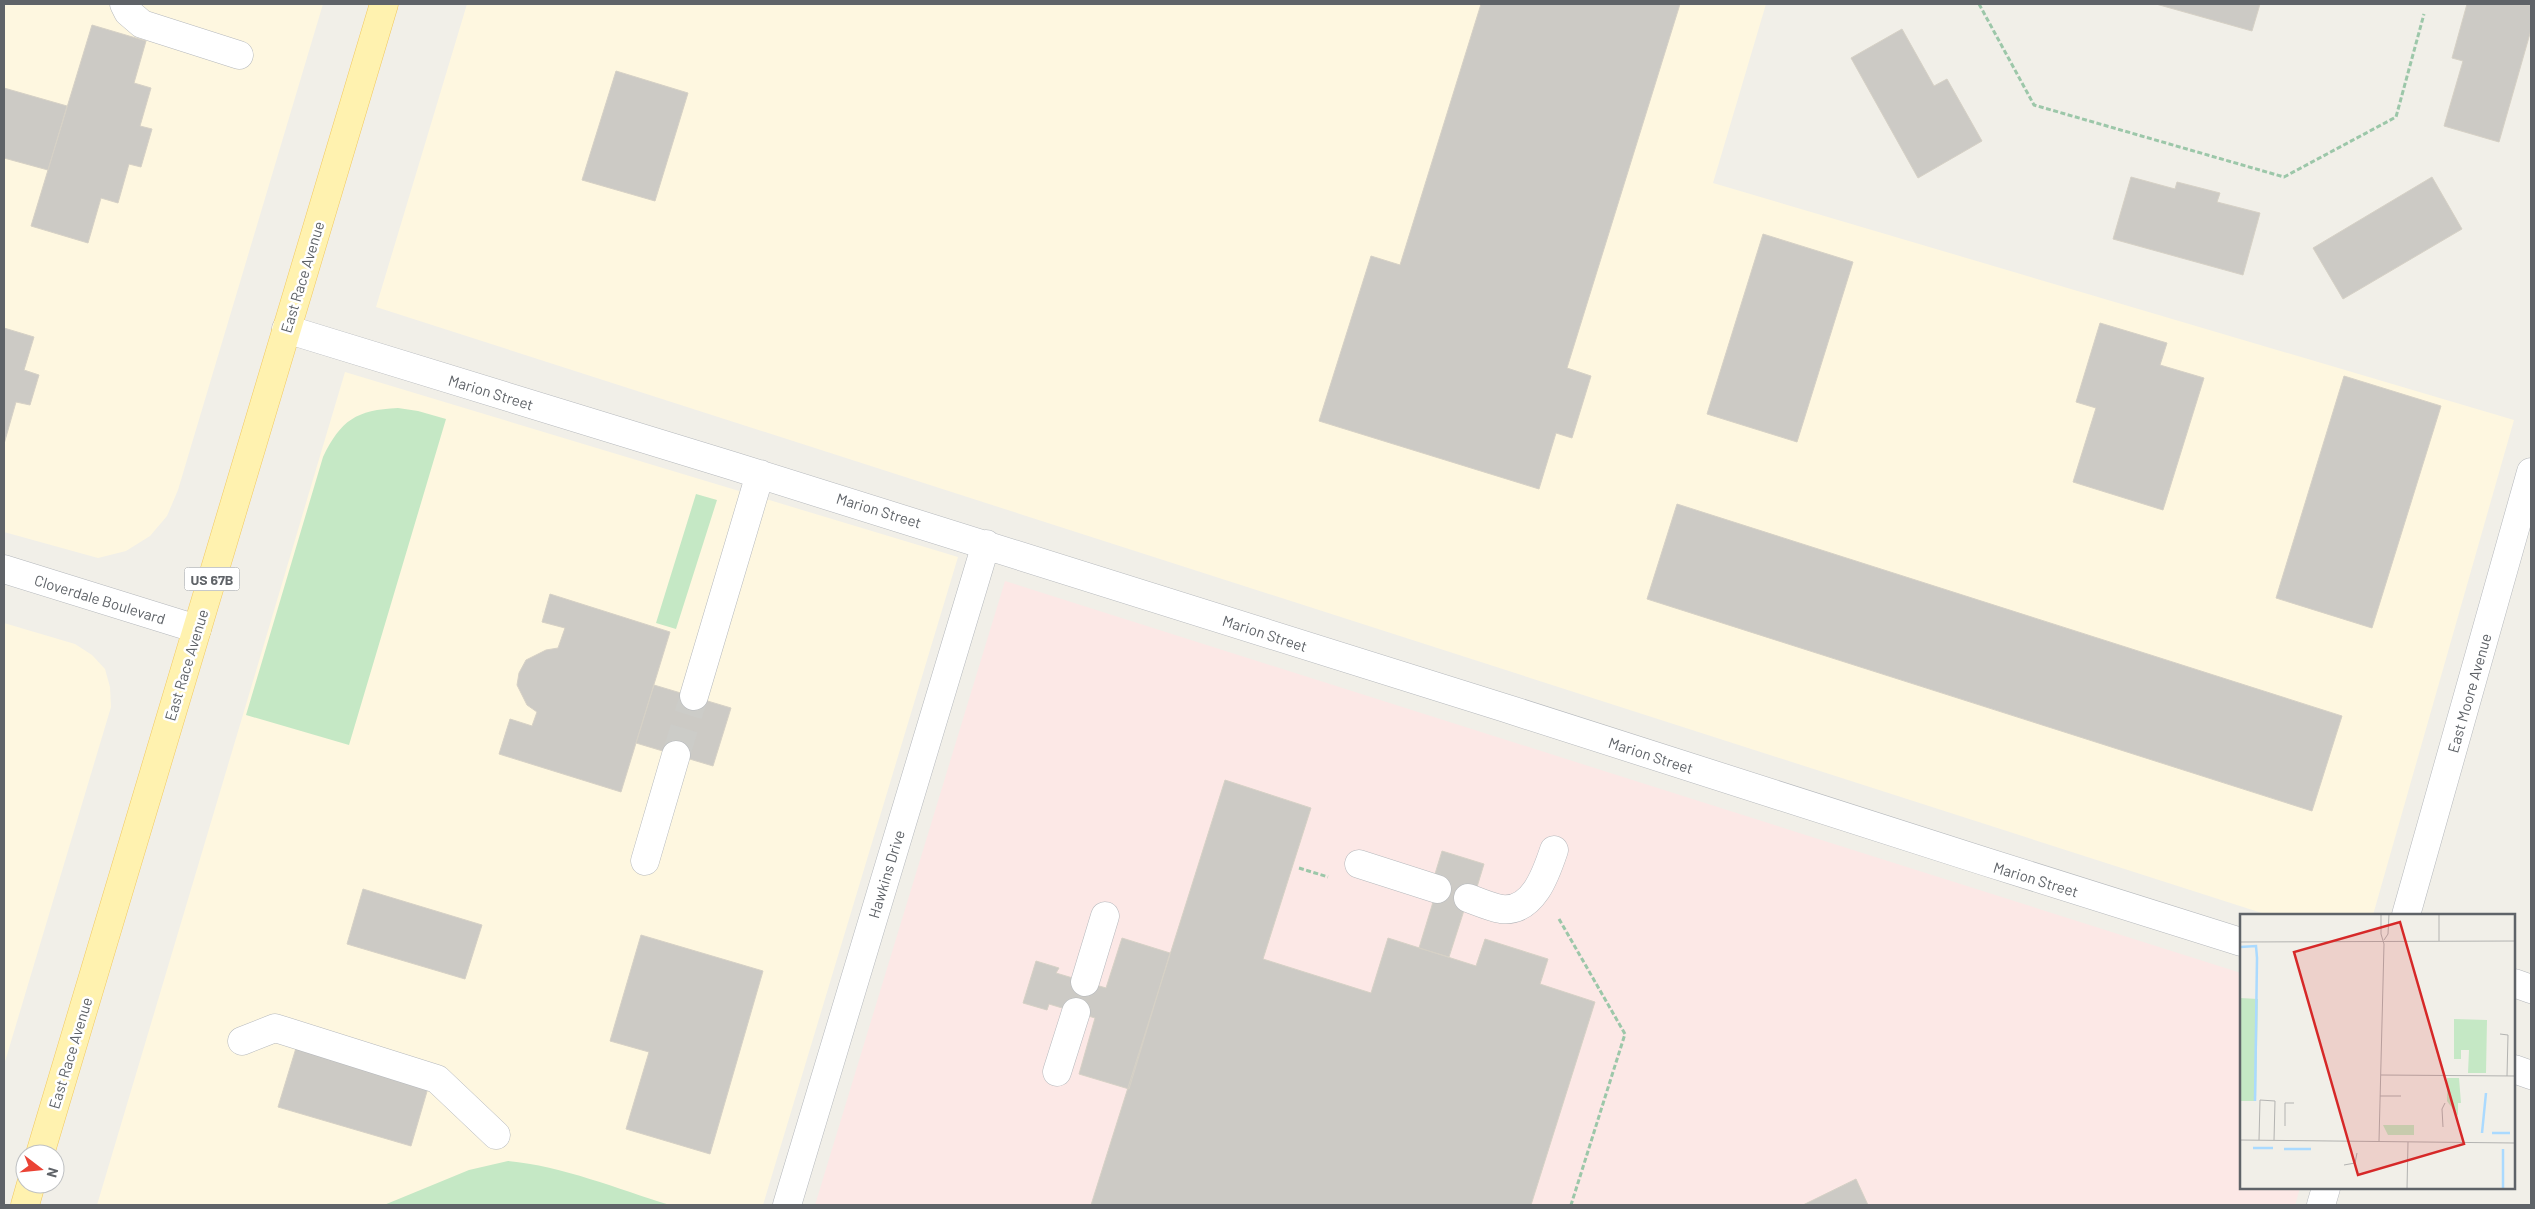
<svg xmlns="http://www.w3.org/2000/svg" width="2535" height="1209" viewBox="0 0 2535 1209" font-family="Barlow,sans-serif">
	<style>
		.commercial { fill: #fef7e0 }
		.medical { fill: #fce8e6 }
		.green { fill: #c5e8c5 }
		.building { fill: #cccac5; stroke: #d6d1c6 }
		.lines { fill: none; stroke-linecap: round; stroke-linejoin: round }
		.minor-tunnel { stroke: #ccccc8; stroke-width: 28; stroke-dasharray: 28 14; stroke-linecap: butt }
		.minor-casing { stroke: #b5b8bc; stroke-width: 29 }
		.major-casing { stroke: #f2c960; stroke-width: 29 }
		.path { stroke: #9cc7a9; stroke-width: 3; stroke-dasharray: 5 2.5; stroke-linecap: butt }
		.minor { stroke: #fff; stroke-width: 28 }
		.major { stroke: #fff2af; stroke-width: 28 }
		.labels { text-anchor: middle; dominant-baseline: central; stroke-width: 5; stroke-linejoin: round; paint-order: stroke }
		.shield { fill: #fff; stroke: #8f9295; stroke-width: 1 }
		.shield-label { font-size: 14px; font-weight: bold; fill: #5f6368 }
		.street-label { font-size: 15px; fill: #5f6368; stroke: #fff }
		.inset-river { fill: none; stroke: #aadaff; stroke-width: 2.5 }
		.inset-road { fill: none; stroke: #b3b3b1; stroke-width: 1 }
		.view { fill: #d62828; fill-opacity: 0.15; stroke: #d62828; stroke-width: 2.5 }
		.inset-edge { fill: none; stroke: #5f6368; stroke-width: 2.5 }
	</style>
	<rect width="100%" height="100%" fill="#f1efe8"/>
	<!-- commercial -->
	<path class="commercial" d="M4 4H323L178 490 167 516 150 536 126 551 98 558 4 532Z
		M467 4H1766L1713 183 2514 420 2373 915H2268L376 307Z
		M345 372 958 557 763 1205H97Z
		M4 623 75 644 92 655 105 669 110 687 111 707 4 1065Z"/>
	<!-- medical -->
	<path class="medical" d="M1005 581 2241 973V1188H2300L2295 1205H815Z"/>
	<!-- green -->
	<path class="green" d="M398 408 418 411 446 419 349 745 246 715 323 457C341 420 356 410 398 408Z
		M696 494 717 500 676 629 656 623Z
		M508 1161C563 1166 617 1189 670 1205H384L469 1170Z"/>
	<!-- building -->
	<path class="building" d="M1481 4H1680L1567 368 1591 376 1572 438 1556 433 1539 489 1319 421 1371 256 1400 265Z
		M2156 4H2260L2252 31Z
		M2467 4 2531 5V30L2499 142 2444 126 2463 61 2452 58Z
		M92 25 146 41 134 83 151 88 140 126 152 129 141 167 129 164 118 203 101 198 88 243 31 226Z
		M1902 29 1934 86 1947 79 1982 141 1918 178 1851 58Z
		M616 71 688 93 655 201 582 180Z
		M4 88 67 106 48 170 4 158Z
		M2131 177 2175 189 2177 182 2220 193 2217 202 2260 213 2243 275 2113 239Z
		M2432 177 2462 229 2343 299 2313 248Z
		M1763 234 1853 262 1797 442 1707 414Z
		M2100 323 2167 343 2160 365 2204 378 2163 510 2073 482 2096 408 2076 402Z
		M4 328 34 337 24 370 39 375 30 405 16 402 4 444Z
		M2344 376 2441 406 2372 628 2276 598Z
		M1677 504 2342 716 2312 811 1647 599Z
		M550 594 670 632 621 792 499 754 510 719 532 726 537 712 527 705 517 685 519 673 526 660 546 650 558 648 565 628 542 622Z
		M654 685 731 708 713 766 636 743Z
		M1225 780 1311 808 1263 959 1371 993 1388 938 1476 966 1485 939 1548 959 1540 984 1595 1002 1531 1205H1091Z
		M1442 851 1484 864 1477 887 1468 898 1449 957 1419 948 1437 889 1435 874Z
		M363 889 482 925 465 979 347 944Z
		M641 935 763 971 710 1154 626 1129 649 1052 610 1041Z
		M1122 938 1170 953 1129 1089 1079 1074 1095 1018 1049 1004 1047 1010 1023 1003 1036 961 1059 968 1056 973 1106 988Z
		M296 1048 428 1088 411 1146 278 1107Z
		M1856 1179 1868 1205H1803Z"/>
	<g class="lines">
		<!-- minor-tunnel -->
		<path class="minor-tunnel" d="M676 755 694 696"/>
		<!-- minor casing -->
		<g class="minor-casing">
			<path id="minor" d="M124 4 128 12 142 24 239 55
				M286 329C693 453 1100 579 1505 708 1751 786 1995 866 2241 942
				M4 569 197 629
				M694 696 760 474
				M645 861 676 755
				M1359 864 1437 889
				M1468 898C1479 902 1490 907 1501 909 1533 913 1546 874 1554 850
				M2406 915 2531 472
				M1085 982 1105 916
				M2514 983 2531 989
				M242 1041 275 1028 437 1079 496 1135
				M2514 1069 2531 1075
				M1057 1072 1076 1012
				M787 1205 986 544
				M2321 1205 2326 1188"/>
		</g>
		<!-- major casing -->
		<g class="major-casing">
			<path id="major" d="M40 1154 384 4
				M25 1205 31 1184"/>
		</g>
		<!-- path -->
		<path class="path" d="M1979 4 2034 105 2284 177 2396 117 2424 14
			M1299 868 1328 877
			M1559 919 1625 1034 1571 1205"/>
		<!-- minor -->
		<use href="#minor" class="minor"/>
		<!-- major -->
		<use href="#major" class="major"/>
	</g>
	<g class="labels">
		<!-- shield labels -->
		<rect class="shield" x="184.5" y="567.5" width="55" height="23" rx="4"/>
		<g class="shield-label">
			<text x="212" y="579">US 67B</text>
		</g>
		<!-- street labels -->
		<g class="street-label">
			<text transform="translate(302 277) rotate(-73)">East Race Avenue</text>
			<text transform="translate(491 392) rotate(17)">Marion Street</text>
			<text transform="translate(879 510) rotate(17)">Marion Street</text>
			<text transform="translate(100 599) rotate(17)">Cloverdale Boulevard</text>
			<text transform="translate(1265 633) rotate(18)">Marion Street</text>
			<text transform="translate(186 665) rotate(-73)">East Race Avenue</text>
			<text transform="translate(2469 693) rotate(-74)">East Moore Avenue</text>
			<text transform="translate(1651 755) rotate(18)">Marion Street</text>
			<text transform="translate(886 874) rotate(-73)">Hawkins Drive</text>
			<text transform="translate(2036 879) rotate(17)">Marion Street</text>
			<text transform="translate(70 1053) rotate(-73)">East Race Avenue</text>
		</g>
	</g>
	<!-- overview -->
	<g transform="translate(2240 914)">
		<rect width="275" height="275" fill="#f1efe8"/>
		<path d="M0 84 18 85 16 187H0ZM214 105 247 106 246 159H228L229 136H221V145H214ZM207 164H219L221 189H218V202L207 187ZM143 211H174V221H148Z" fill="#c5e8c5"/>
		<path class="inset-river" d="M0 33 16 32 17 44 15 187M242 219 246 179M252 219H270M13 234H33M44 235H71M263 275V235"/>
		<path class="inset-road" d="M144 26 148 20 149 0M199 27V0M0 28 275 27M260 120 268 121 267 162M141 161 275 162M140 182H161M45 212V189H54M203 213 202 195 205 189M0 226 275 229M19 226 20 186 35 187 34 226M139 227 144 30 141 20V0M104 251 115 249 117 239M167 275 168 228"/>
		<path class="view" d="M160 8 224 230 118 261 54 38Z"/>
		<rect width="275" height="275" class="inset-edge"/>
	</g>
	<!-- border -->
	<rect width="2535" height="1209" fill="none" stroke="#5f6368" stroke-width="10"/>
	<!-- north arrow -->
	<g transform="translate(40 1169) rotate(106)"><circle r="24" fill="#ffffff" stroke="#bfc1c3"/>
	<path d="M0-4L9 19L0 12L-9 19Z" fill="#ea4335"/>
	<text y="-8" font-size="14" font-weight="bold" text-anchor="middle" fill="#5f6368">N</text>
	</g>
</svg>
